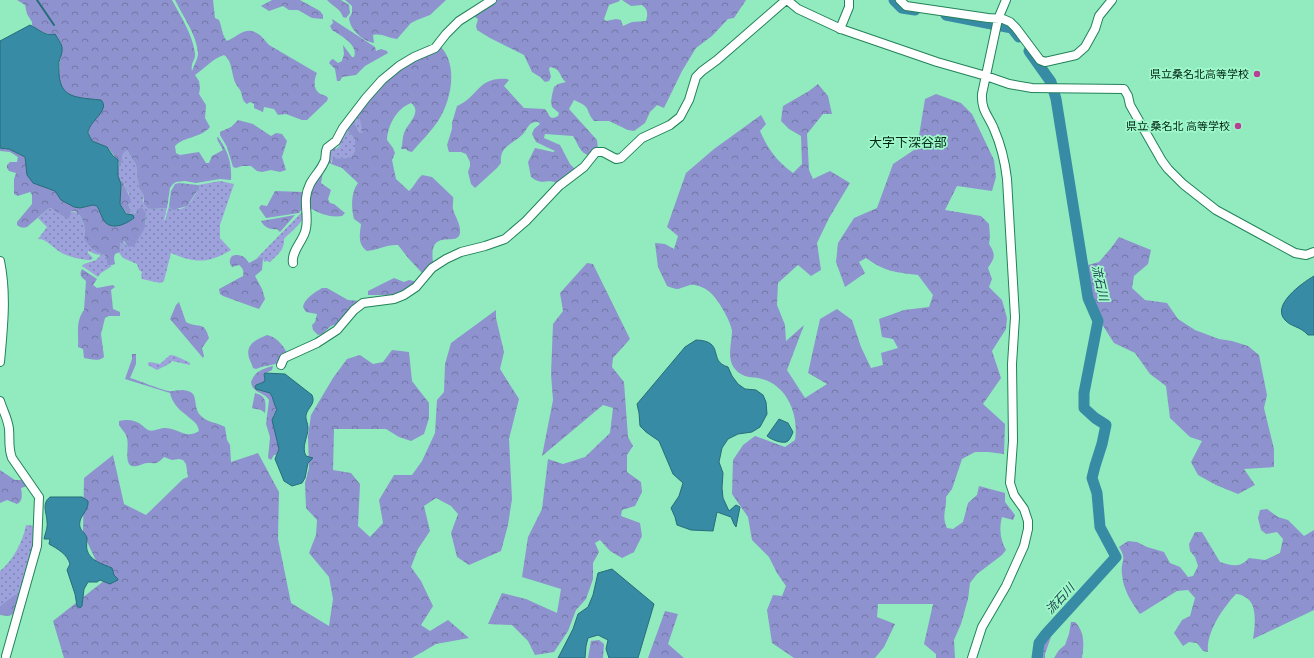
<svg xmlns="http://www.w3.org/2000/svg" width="1314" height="658" viewBox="0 0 1314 658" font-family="'Archivo Narrow','Noto Sans JP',sans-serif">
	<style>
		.grass { fill: url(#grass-dots) }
		.forest { fill: url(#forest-crowns) }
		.water { fill: #378ba5; stroke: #266d7a }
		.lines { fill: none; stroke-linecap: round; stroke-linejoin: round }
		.stream { stroke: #266d7a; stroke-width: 2 }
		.river { stroke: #378ba5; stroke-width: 11 }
		.minor-casing { stroke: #22825a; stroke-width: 10 }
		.minor { stroke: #fff; stroke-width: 8 }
		.poi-dot { fill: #b73f94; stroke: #9ff8ca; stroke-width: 1.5 }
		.labels { text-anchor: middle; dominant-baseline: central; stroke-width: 3.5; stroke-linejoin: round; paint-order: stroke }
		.poi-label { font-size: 11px; fill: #002616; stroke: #9ff8ca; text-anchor: end }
		.water-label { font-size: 12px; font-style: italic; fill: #1e434f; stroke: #9ff8ca }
		.quarter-label { font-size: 13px; fill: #002616; stroke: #9ff8ca }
	</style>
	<defs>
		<pattern id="grass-dots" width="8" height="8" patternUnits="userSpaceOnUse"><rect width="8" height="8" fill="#9ea2dc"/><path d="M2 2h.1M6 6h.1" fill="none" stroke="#7e84b1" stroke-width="1.8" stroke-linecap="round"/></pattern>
		<pattern id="forest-crowns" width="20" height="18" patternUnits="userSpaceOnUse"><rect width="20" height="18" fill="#8e92ce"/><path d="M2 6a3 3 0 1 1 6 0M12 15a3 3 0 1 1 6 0" fill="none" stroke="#7277a6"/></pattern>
	</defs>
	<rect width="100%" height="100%" fill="#91ebbe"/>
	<!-- grass -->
	<path class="grass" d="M360 109 364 133H360L358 129 348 131 355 139V151L351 157H346L331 161V164L327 163V152L333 145 336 149 340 146 337 143Z
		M127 150 136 165 139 188 144 196 143 201 152 209 167 208 164 220H165L169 206C186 216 192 199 200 187L198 185 220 181 234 184 220 225V238L231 250C208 264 194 263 171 253L164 281 160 283 142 279 141 275 142 272 139 270 137 264 123 258 119 253 120 252 121 241H123L128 247 145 228 146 213 135 212 133 215H130L131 211 128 204 129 194 126 189 123 181H121V184L119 181 118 176V167L121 166 123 154Z
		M51 208 62 214 64 217 70 214 71 211 78 213C84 221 86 229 84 239L99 253 105 255 108 265 112 266 101 273 98 277 82 266 84 264 96 260 100 256 99 254 98 255 88 251V253L93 258 91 260C81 260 69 257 60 252 52 247 47 239 38 239L47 227 38 218 48 209Z
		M305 209C306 222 291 231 284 239 285 250 277 255 270 262L267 261 264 262 263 258 260 257 257 258Z
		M170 355C176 355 184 360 190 363V365L172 361 169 364 157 370 148 365V363L150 362 160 364Z
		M26 525 35 526V542L20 599 0 606V571C13 561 23 541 26 525Z"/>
	<!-- forest -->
	<path class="forest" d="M17 0H172C181 17 192 33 195 53 196 60 190 63 192 71 194 65 198 59 198 53 196 33 183 17 175 0H213L215 18 219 20C222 27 222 36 227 41 239 36 247 24 261 36 264 39 266 42 269 45L317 73C314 79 313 89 319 93 323 96 325 94 328 98L327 101 307 120H302L286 114 278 115 274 109 264 107 263 112 254 108V104L250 102 247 104C241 100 243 95 240 90 239 88 237 86 236 84 231 75 233 61 224 55 212 59 205 68 195 75L199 81 200 88 199 94 206 105 205 118 210 127C201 138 185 136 175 146L176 153 180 155 199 152 206 163H209L212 156 223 150 218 141 217 137H218C228 151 232 163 231 180L220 179 196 183 185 181 176 182 173 184 170 188 167 208 152 209 148 208 144 204V196L139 188 136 165 127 150 123 154 121 166 118 167 119 163C116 159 113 154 110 150 105 145 99 145 94 142 81 134 96 110 101 100 92 99 80 100 72 96 50 87 63 61 61 44 61 41 58 39 56 36 47 33 39 33 32 25V22L27 14 25 5Z
		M272 0H300L320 11 323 15V19L312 18 298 10H289L283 6 269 11 261 6Z
		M327 0H341L349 5 350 13 346 18 343 17C340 8 333 7 327 0Z
		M345 0H446L430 15 417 20 411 23 397 39C388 38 382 33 373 35L374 43C363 41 350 30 349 18L352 13V6Z
		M494 0H619L620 1 609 5 604 19 606 21 616 19 621 20 623 26 632 22 646 21C648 13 648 10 642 5L631 6 622 0H746L734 18 728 19 712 36 696 48 682 71 664 108 657 105 650 112 645 123 634 131 628 130 609 121H594C584 109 593 108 574 100L569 109 597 140 598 149 591 156C579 153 579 145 573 136L545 134 544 138 560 145 570 164 576 170 557 185 555 182C544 179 543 186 531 177L528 162 535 148 553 152 555 151 536 142 532 134 534 129 540 124 538 122C528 121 528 129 522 135 513 144 499 146 501 163L497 168 475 188 471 184 468 172 470 166V162L466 154 461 152H449L447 145 452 129V123L457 106C479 97 477 77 507 79L509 80 504 86 524 108 545 109C550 115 549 121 558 116L559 113 552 107 551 102 552 95 554 87 558 84 566 82C559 77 562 69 550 67L549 69 551 77 549 81 545 82 540 77 532 72 524 55 490 38 477 30 476 26 478 19 473 16Z
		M332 19 375 47 376 51 381 49 387 51 388 53 365 66 356 75 342 77 340 81H337L335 69 329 63 331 60 333 59 338 63 342 61 344 54 343 45 352 57H354C359 45 340 35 332 30L330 26 333 23Z
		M440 46C459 65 451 101 438 121 431 132 420 142 412 152L408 151 406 149H401C403 144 402 138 404 133 407 124 423 112 411 103 396 109 388 125 387 140L393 148 395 153 392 160 396 179 409 191C415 186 416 180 422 175L432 177 453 197C454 201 452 205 453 209 455 217 461 224 460 233 458 248 428 226 433 262L435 264 424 275 409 259 398 245C387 244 378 250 367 251 357 244 360 234 361 224L354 219C351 208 351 192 358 183L342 168 331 164 333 159C340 159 345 157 351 157L355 151V139L348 131 350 123 353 122 360 133H363L359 115 360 109 400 67Z
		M818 84 828 96 832 114H823L807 134 809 170 813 179 830 171 850 183 829 218 817 243 821 270 811 276 798 265 778 283 777 305 785 325 786 341 804 325 787 370 805 398 827 384 808 373 820 319 837 309 852 320 861 347 871 368 883 365 881 353 898 348 893 339 882 337 879 319 904 310 929 307 933 295 918 275C894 272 886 272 866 258L859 262 865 273 845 287 836 262 838 243 854 218 877 208 893 164 917 148 925 99 936 94 961 103 972 114 994 160 996 177 992 191 957 186 945 210 981 216 989 224 990 237 989 244C996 255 995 257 988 268L992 279 989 287 1002 300 1007 318 1006 329 992 351 1001 378 983 404 1005 424 1004 454 988 452H975L962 459 952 489 946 497C947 509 941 515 947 528L953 529 963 522 968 503 977 495 979 486 1005 493V502L1015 515 1013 520 1002 517C999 528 1000 540 1006 550L1002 555 977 574 970 583 968 599 961 624 954 640 955 658H936V654L924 644 933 604H878L877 617 895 624 884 647 875 658H794L772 643 767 610 773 595 782 596 786 586 777 573 769 557 752 540 748 517 732 494 733 460 743 445 755 436 785 447 795 440C799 416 788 386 762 379 752 376 743 379 735 369 726 358 732 343 732 331 731 321 716 295 707 290 703 287 694 284 690 285 686 286 682 288 678 289 675 289 670 287 667 286L658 267 655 243 665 244 674 249 678 236 667 227 686 173 714 149 761 115 766 124 760 131C768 149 776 161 793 173L802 164 801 136 789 129 781 121 783 106 809 91Z
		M238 120 253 124 271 136 276 133 282 134 287 141 282 157 286 170 280 172 271 170 262 172 257 171 251 166H242L236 168 233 167 227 147 220 135V132L231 127Z
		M0 148 9 149 25 157 26 165 33 182 55 191 61 200 80 208 93 205 97 206C102 212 104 219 109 225 119 227 126 223 134 218L133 215 141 207 146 213 145 228 134 246 128 247 124 241H121L120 252 115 254 114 258 115 264 108 266 105 255C95 253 90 247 84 239 86 229 84 217 75 211H71L69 218 67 219 51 208 48 209 27 227C23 228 21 228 17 225V222L32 204V195L30 192 18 196 14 194V179L16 173 9 171 7 168V165L10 162H17L18 157 10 152 0 151Z
		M327 163 323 172 321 183 331 190 328 199 330 203 334 204 345 213 342 216C330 218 318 213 308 207V192Z
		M121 181H123C125 189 130 195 131 202L128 204 131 211 130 215 127 214 120 204Z
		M179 183 198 185 200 187 187 206 173 210 169 206 171 191 175 184Z
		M275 191 303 192 304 206 299 213 266 218 259 208 261 205 267 206Z
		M295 215 280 232 277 229C270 230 264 227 261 221Z
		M1119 237 1151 250 1148 264 1134 276 1132 288 1145 300 1167 303 1178 319 1195 330 1219 339 1232 341 1248 346 1259 355 1267 395 1264 408 1274 449V467L1244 469 1255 485 1238 494 1216 485 1198 475 1191 462 1202 441 1190 437 1170 418 1166 386 1150 374 1135 353 1114 343 1100 321 1090 297 1086 273 1088 265 1099 262 1111 248Z
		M235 255C243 255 245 257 249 263L260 257 263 258 262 270 255 276 262 289 265 299 259 309 223 296 220 294 219 289 243 276C244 271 243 268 239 265L232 267C229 263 229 260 232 256Z
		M587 263 593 264 630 339 613 358 612 367 624 382 628 437 633 446 627 455V472L641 482 642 492 635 506 622 510 621 516 640 523 642 536 634 552 622 558 610 551 600 540 595 543 599 552 593 563V579L586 599 576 610 568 631 554 652 535 655 528 641 512 625 488 624 502 593 526 599 557 613 561 589 522 577 528 537 542 509 548 459 563 464 585 457 610 433 613 408 603 405 542 456 553 400 551 374 553 324 563 311 560 293Z
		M82 269 97 279 93 285 97 288 113 285 115 287 111 290 113 309 120 312V316H109L105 318 101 334 104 357C99 362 90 359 84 358L83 349 78 347C79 334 75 322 84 310L86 281C81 277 79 275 82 269Z
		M394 278 404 282 409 280 418 282 397 295H368V291Z
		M322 288H327L348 300 359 301 358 309 340 323 331 326 322 334 318 335 313 330 312 325 315 322 317 314 306 312 303 307C304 299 315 292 322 288Z
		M179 302 186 322C199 329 204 320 209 338L202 348 204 356 203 358 170 319 176 305Z
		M496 310V318L504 352 500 369 519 399 509 439 512 499 508 525 501 551 469 565 457 557 451 533 458 514 451 506 436 498 424 506 430 531 418 549 411 567 421 581 433 606 421 625 430 631 448 620 469 638 436 644 412 658H64L53 621 105 580 83 533 84 478 113 455 124 504 146 515 183 479 188 477 186 464 183 460 179 459 172 460 164 457C162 459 159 462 156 463 152 464 148 462 143 464 120 474 130 449 127 438 126 433 122 430 119 425V421C128 419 136 420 143 426 144 427 146 429 148 430 153 432 158 429 163 428 178 427 185 440 199 431 198 422 191 420 185 414 178 409 172 402 170 393L125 379 132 359V354H136V364L130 378C143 382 156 388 168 391 176 392 183 387 192 393 197 397 194 409 200 415 207 423 217 422 225 427L227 440 230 445 231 462 258 453 279 492 278 539 291 603 329 626 333 599 329 577 309 553 316 535 317 520 306 508 305 483 309 468 308 436 311 415 333 378 347 359 360 355 373 364 383 362 392 350 409 352 412 381 429 403V418L424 434 411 441 399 437 386 429H334L333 470 351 473 360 484 358 526 370 537 383 523 379 500 394 475H412L422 461 435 433 437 400 444 392 445 364 451 343Z
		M267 335C278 337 285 348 289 357 280 366 267 364 256 369L253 368C252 364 250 361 249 358 245 344 257 339 267 335Z
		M273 366 272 370 264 374 265 380 264 382 256 385V389L270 393C274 398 273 404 277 409L273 416 279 449 276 455H274L271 460 268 458 270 437 266 424 269 400C264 392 252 393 251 382 255 371 262 369 273 366Z
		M255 393C267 396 266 403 265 413L261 410 252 408Z
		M0 470 15 480H24L27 486 21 488C22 495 23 501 17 504L7 500 0 503Z
		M1267 509 1278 517 1288 520 1304 536 1314 530V610L1253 639C1255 627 1258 603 1245 597 1242 595 1239 594 1236 594 1223 608 1206 632 1208 652L1203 651 1197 643 1189 642 1183 646 1174 633 1182 620 1190 616 1195 598 1188 590 1177 591 1140 614C1131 602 1123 589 1122 574 1120 561 1128 561 1119 547L1128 541 1137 542 1147 547 1164 552 1170 563 1180 567 1188 577 1193 576 1198 566 1195 557 1190 551 1189 544 1195 532H1202L1220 562C1232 566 1240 568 1249 558L1265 560 1280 553 1283 539 1277 532 1266 534 1261 530 1258 518 1260 510Z
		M15 595H17L20 599 15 613 9 616 0 615V606Z
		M665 611 678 614 668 644 684 658H648Z
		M1071 622H1075C1085 632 1084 645 1082 658H1054L1059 650 1065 645 1069 634Z
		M1052 634 1045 654V658H1037C1040 645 1038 639 1052 634Z
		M599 640 604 644 603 658H588L591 641Z"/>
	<!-- water -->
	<path class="water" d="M30 25C39 29 45 37 55 34 57 38 61 42 62 47 63 53 60 57 59 62 57 98 71 97 101 100 111 110 88 122 88 133L92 141 107 147 113 156 118 160V176L121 184 120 204 126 214 133 215 134 218C126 224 112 231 104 221 101 216 100 211 97 206L93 205 80 208 74 207 61 200 55 191 33 183 27 175 25 157 9 149 0 148V41Z
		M1314 276V335H1308C1300 326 1291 327 1285 320 1271 305 1302 283 1314 276Z
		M696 340C726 341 707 361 728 367L732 376 738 384 745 389 756 390 763 395 766 402 767 414 760 427 752 432 738 434 728 439 722 448 719 462 723 473 722 488 723 498 729 511 736 505 740 507 736 527 734 524 731 517 717 512 713 531 691 530 677 525 675 517 671 508 679 496 683 483 673 474 659 441 646 432 640 426 639 413 637 404 685 347Z
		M265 373 285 374 312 395C316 404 308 407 306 415 305 419 308 423 308 428 308 437 301 447 306 456L313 458 308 463 305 478 302 483 292 486 284 481 275 459 279 449 272 420 277 409C273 404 274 398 270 393L256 389 255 387 256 385 264 382 265 380 264 374Z
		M779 419 788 423 793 432C792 435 790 439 788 441 784 445 770 439 767 436Z
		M50 497H82L88 501C89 509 82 514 80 521 78 531 85 531 87 538 87 542 86 546 87 550 90 561 103 564 112 568L114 575 118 579V580L110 584 100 580 97 582H88L84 589 82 606 80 608 77 606 75 594 67 570 70 564C67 554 58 549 49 544L50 539H44C45 534 48 527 47 522 47 513 41 504 50 497Z
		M612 569 654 604 638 658H609L606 649 608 640 598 635 588 638 586 646 585 658H558L573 629 578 614 588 607 593 595 598 573Z"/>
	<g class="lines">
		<!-- stream -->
		<path class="stream" d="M37 0 54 25"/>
		<!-- river -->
		<path class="river" d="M894 0 902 8 915 10
			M946 15 1012 28 1019 37
			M1029 51 1051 82 1056 99 1088 298 1098 321 1084 393V408L1095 418 1106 425 1102 444 1095 466 1092 478 1097 493 1100 527 1116 557 1045 635 1039 643 1037 658"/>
		<!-- minor casing -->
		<g class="minor-casing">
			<path id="minor" d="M787 0 798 9 841 29 937 62 986 76 1009 84 1032 88 1124 89 1128 96 1130 105 1162 161 1168 169 1183 184 1216 210 1295 253 1306 255 1314 252
				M900 0 906 6 988 18 1003 19 1010 22 1016 28 1040 60 1045 62 1076 55 1085 47 1095 29 1099 16 1112 0
				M840 29 849 7V0
				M0 261C7 295 3 328 0 362
				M293 263C291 252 302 242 305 232 309 221 305 209 306 198 308 179 320 174 325 160 326 156 325 152 327 148L336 141 343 128 366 98 382 80 399 66 414 57 435 48 446 34 459 21 492 0
				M281 365 284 358 317 343 337 330 354 310 363 303 394 299 404 295 416 287 432 268 446 259 461 252 485 246 505 239 526 221 559 186 584 167 596 152H603L616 159 621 158 642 138 670 125 680 117 689 100 696 77 702 71 717 60 786 0
				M0 401C3 411 8 419 9 429 10 439 8 448 12 458L39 497 37 546 6 656
				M972 658 982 627 1006 586 1024 546 1028 529V521L1024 509 1014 495 1010 483 1013 441 1012 364 1015 317 1007 179C1005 162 1001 145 994 129 989 116 981 111 982 94L998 19 1006 0"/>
		</g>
		<!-- minor -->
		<use href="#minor" class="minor"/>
	</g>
	<!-- markers -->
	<g class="poi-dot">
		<circle cx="1257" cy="74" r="4"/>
		<circle cx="1238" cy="126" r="4"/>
	</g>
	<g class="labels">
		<!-- poi labels -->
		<g class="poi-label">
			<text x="1249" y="74">県立桑名北高等学校</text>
			<text x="1230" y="126">県立 桑名北 高等学校</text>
		</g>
		<!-- water labels -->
		<g class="water-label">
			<text transform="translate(1100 283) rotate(77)">流石川</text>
			<text transform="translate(1060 599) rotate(-48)">流石川</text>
		</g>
		<!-- quarter labels -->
		<g class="quarter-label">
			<text x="908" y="142">大字下深谷部</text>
		</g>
	</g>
</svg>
